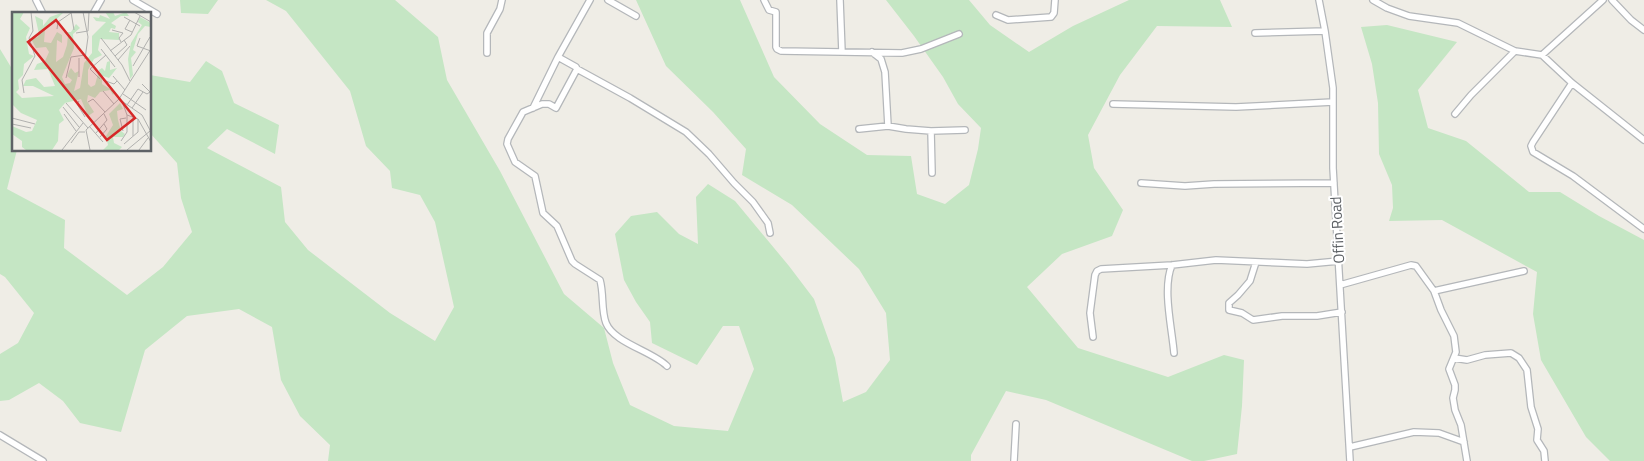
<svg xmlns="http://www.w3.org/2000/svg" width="1644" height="461" viewBox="0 0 1644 461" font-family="'Titillium Web',sans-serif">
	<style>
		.green { fill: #c5e6c4 }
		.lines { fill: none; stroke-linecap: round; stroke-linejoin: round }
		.minor-casing { stroke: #b4b7ba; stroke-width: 8 }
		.minor { stroke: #fff; stroke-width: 5.5 }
		.labels { text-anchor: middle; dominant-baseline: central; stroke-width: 4; stroke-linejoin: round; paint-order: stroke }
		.street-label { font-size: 15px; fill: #5e6266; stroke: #fff }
		.inset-road { fill: none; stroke: #b1b1af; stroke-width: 1 }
		.view { fill: #d62828; fill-opacity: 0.15; stroke: #d62828; stroke-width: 2.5 }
		.inset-edge { fill: none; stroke: #5e6266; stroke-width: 2.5 }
	</style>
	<rect width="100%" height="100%" fill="#efede6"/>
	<!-- green -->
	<path class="green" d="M180 0H218L208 14 181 13Z
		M266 0H395L438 37 447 80 500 171 564 294 604 328 613 363 630 405 674 426 728 431 754 369 739 326H723L697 365 652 343 650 322 636 302 624 280 615 234 631 216 657 212 679 234 698 244 696 197 708 184 735 201 789 266 814 299 835 358 843 402 866 392 890 360 886 313 859 269 792 205 742 175 746 149 713 112 666 66 636 0H740L774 77 820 124 867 155 911 156 917 194 945 204 969 185 978 149 981 128 958 104 943 77 914 36 886 0H969L990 25 1029 52 1073 26 1129 0H1220L1232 27 1157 26 1120 75 1088 135 1094 168 1123 210 1112 236 1062 254 1027 287 1078 348 1168 377 1224 355 1244 360 1242 406 1237 454 1204 461H1192L1046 400 1006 391 971 455V461H328L330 445 300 416 281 380 272 327 239 309 187 316 145 350 121 432 80 423 63 401 39 383 9 400 0 401V354L18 343 34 313 5 277 0 274V49L14 72V150H17L7 189 65 220 64 248 127 295 163 267 192 232 181 198 177 163 150 133V75L190 82 206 61 222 71 234 103 279 125 275 154 227 129 207 148 281 187 285 222 308 250 390 313 435 341 454 307 435 222 420 195 392 188 390 171 366 146 350 91 286 11Z
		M1387 25 1457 42 1418 90 1428 128 1466 141 1529 192H1560L1599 216 1644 240V461H1610L1586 437 1541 360 1533 314 1537 272 1442 220 1389 221 1393 208 1392 185 1379 154 1378 103 1372 64 1361 27Z"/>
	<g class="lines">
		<!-- minor casing -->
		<g class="minor-casing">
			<path id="minor" d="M36 0 43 14
				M133 0 157 14
				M608 0 636 16
				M764 0 769 10 776 12V47L777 49 781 51 902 53 921 49 959 34
				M840 0 842 52
				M1319 0 1325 31 1333 88V168L1350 461
				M1373 0 1387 8 1409 16 1458 23 1515 51 1542 55 1572 83 1644 140
				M1612 0 1631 20 1644 30
				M93 14 101 0
				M996 15 1008 20 1051 17 1054 13 1055 0
				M1255 33 1325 31
				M872 52 881 59 885 72 888 126
				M487 53V33L500 9 502 0
				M1542 55 1603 0
				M558 57 576 67 577 69 556 108 549 104H542L523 112 508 139 507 144 515 162 535 176 543 213 557 226 572 261 575 264 600 280C604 294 601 310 606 323 614 343 652 351 667 366
				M577 69 630 98 686 132 709 154 734 183 753 202 768 223 770 233
				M1572 83 1533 142 1531 146 1533 152 1573 176 1644 229
				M1113 104 1236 107 1333 102
				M533 108 558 57 590 0
				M1455 114 1471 95 1515 51
				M859 129 888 126 906 129 931 131 965 130
				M931 131 932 173
				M1141 183 1185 186 1214 184 1334 183
				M1256 262 1250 281 1238 295 1229 303V310L1242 313 1253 320 1282 316H1317L1342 312
				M1172 265C1162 288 1172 328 1174 353
				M1340 285 1411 265 1416 266 1434 291 1441 310 1454 336 1456 352 1449 369 1455 385V390L1453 398 1455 410 1461 425 1467 461
				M1434 291 1524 271
				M1093 337 1090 313 1095 275 1097 271 1101 269 1172 265 1216 260 1307 264 1339 261
				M1454 358 1467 360 1485 355 1511 353 1519 358 1527 370 1531 407 1538 429 1537 440 1544 451 1545 461
				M0 435 43 461
				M1350 447 1414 432 1439 433 1464 442
				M1014 461 1016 424"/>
		</g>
		<!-- minor -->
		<use href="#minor" class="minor"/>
	</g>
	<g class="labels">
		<!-- street labels -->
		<g class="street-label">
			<text transform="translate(1337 230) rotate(-93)">Offin Road</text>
		</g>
	</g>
	<!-- overview -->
	<g transform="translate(12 12)">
		<rect width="139" height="139" fill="#efede6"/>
		<path d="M0 0H12L8 7 18 16 14 25 17 42 22 44 12 52 11 63 6 68 7 77 4 80 10 86 42 84 21 74H11L14 68 24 66 32 75 43 74 36 57 22 58 25 52 33 49 37 40 34 35 24 36 19 27 26 25 27 22 23 4 31 8V14L38 5 52 0 33 18 32 30 39 31 45 20 50 23V31L45 28 44 50 51 45 55 33 56 23 52 20H59L64 12 68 16 61 22 62 36 50 65 53 72 58 71 60 68 55 64 57 59 59 56 63 61 67 59 62 79 68 76 72 51 80 41V24L94 10 84 9 81 5 87 6 88 3 98 7 93 0H101L103 4 114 0 117 4H109L99 11 104 14 103 17 99 16 97 20 107 21V28L88 27 86 38 90 43 82 47 76 58V72L79 75 83 73 87 58 90 56 93 59 95 50 98 49V58L105 56 97 66 91 64 90 68V72L103 80 101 83 98 78 88 80 83 86 76 83 75 89 82 100 76 104 69 87 53 91 47 98 52 108 47 112 46 129 40 138H14L10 135V129L0 122V114L14 120 20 119 25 108 9 101 0 92ZM128 5 139 11V15L133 14 126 22 121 38 124 40 119 46 121 63 118 67 116 47 119 31 130 13 126 10ZM108 91 111 97 105 99 106 108 109 119 113 122 111 125H101L102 131 110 135 107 138H91L96 133 94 124 101 113 97 102Z" fill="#c5e6c4"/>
		<path class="inset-road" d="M59 0 62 18M71 0 76 25 73 47M122 0 139 10M112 5 128 14M118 8 113 17 120 20M45 17 46 10 59 1M100 18 111 21 107 26 109 30M64 21 76 19 77 0M89 26 110 53 118 69M128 26 125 34 139 39M89 37 103 55M98 39 119 23 128 4M103 44 115 33 112 28M106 48 118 34M121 54 138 25M101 64 113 78M67 65V46M54 66 59 45 73 43M88 67 78 57 94 43M91 68 102 72 105 69M91 79 102 92M12 81 10 68 23 44 17 26 21 19 19 0M111 82 134 98M107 87 130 103 139 120M67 89 65 92 73 105M76 90 81 87 93 100M54 91 76 116M115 93 126 77 135 82 138 80 130 72M51 95 67 115M120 96 131 80M52 102 64 119M115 103 126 107 139 130M0 106 23 112M0 112 19 116M77 114 91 130M111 119 108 107 114 106M84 121 95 108 92 102M121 124V104M88 125 95 117 92 112M109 129 115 120V103L110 89M59 131 67 120H73M112 132 126 120V107M50 138 71 111M78 138 74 118 107 87 139 37M115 138 138 119M127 138 136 126"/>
		<path class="view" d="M44 8 123 106 95 128 16 30Z"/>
		<rect width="139" height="139" class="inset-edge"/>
	</g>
</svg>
